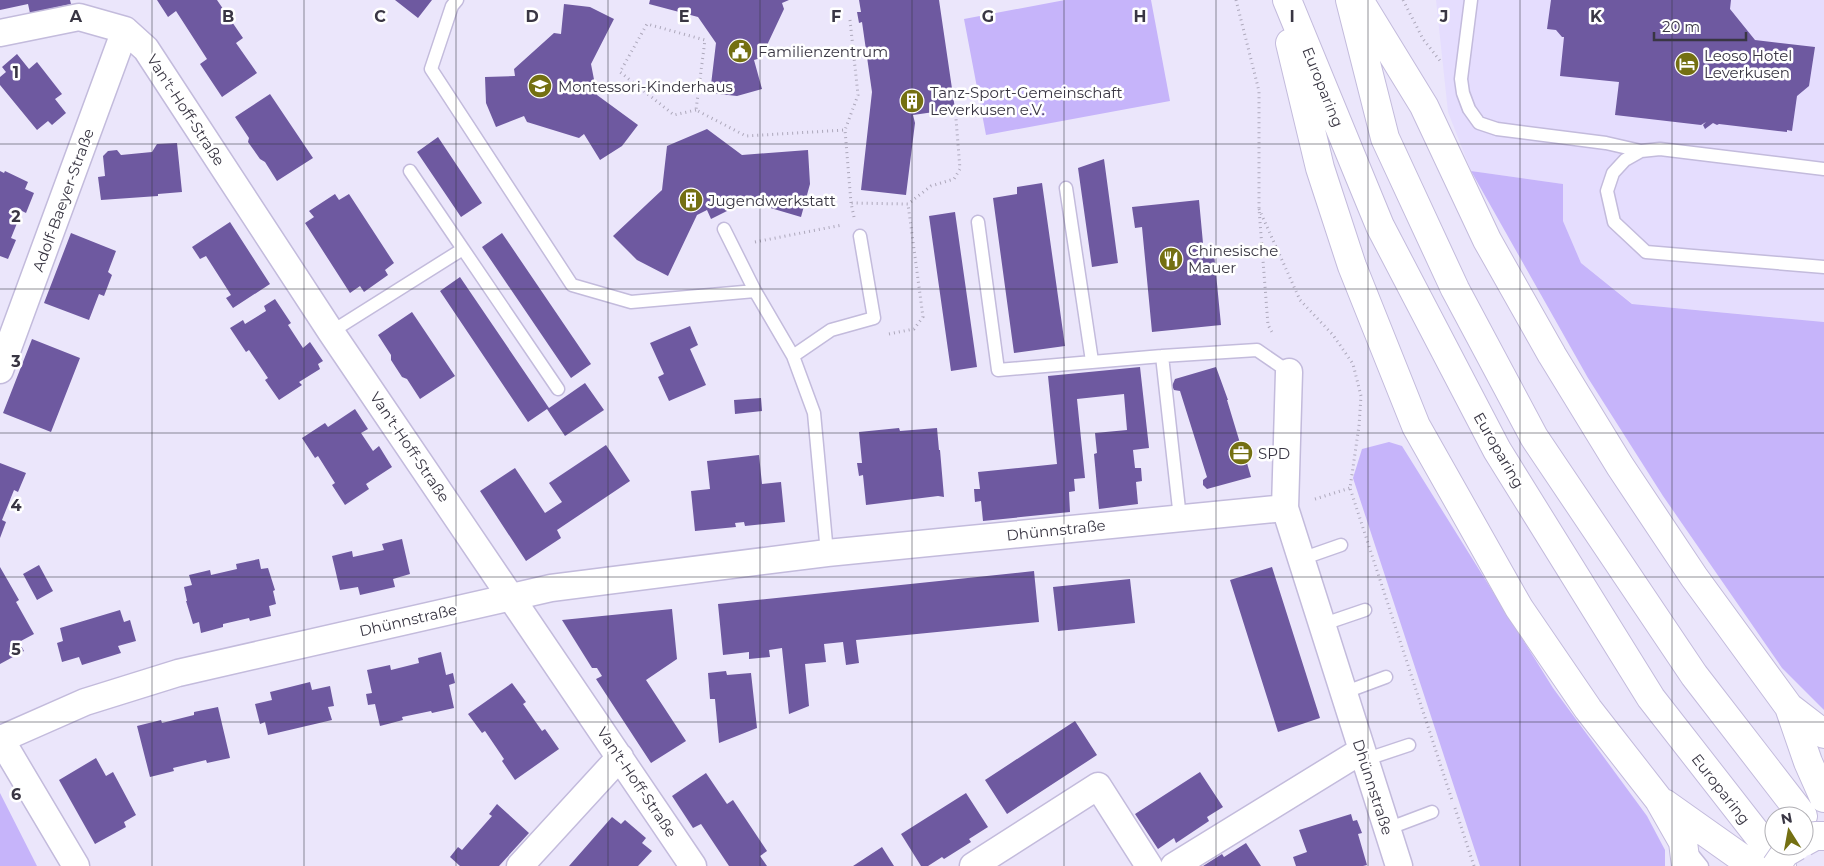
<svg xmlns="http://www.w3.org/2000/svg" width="1824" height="866" viewBox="0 0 1824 866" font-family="Montserrat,sans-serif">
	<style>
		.built { fill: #e5ddfe }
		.green { fill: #c6b4fa }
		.building { fill: #6e59a0 }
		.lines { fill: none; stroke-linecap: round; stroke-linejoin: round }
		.lane-casing { stroke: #c3bbdc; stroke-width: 15 }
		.street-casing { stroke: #c3bbdc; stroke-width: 29 }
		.highway-casing { stroke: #c3bbdc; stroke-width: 30 }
		.path { stroke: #ada8bb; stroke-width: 3; stroke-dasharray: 1 4; stroke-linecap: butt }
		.lane { stroke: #fff; stroke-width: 12 }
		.street { stroke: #fff; stroke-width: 26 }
		.highway { stroke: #fff; stroke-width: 28 }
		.secondary-bridge-casing { stroke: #c3bbdc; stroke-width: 30; stroke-linecap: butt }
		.secondary-bridge { stroke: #fff; stroke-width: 28 }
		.grid { fill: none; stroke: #393643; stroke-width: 1; stroke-opacity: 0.55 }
		.labels { text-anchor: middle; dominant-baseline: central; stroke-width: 5; stroke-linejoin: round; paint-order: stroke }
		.poi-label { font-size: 15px; fill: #393643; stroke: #fff; text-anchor: start }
		.street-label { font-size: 15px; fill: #393643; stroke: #fff }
		.grid-label { font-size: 16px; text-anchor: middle; font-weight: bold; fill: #393643; stroke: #fff; stroke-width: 5; stroke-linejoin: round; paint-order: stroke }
	</style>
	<rect width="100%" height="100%" fill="#ebe6fb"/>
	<!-- built -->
	<path class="built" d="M1436 0H1824V322L1633 304 1581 263 1563 221V184L1471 171 1448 112Z"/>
	<!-- green -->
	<path class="green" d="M1065 0H1151L1170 101 986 135 964 19Z
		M1471 171 1563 184V221L1581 263 1632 304 1824 322V710L1782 668 1663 496 1588 378Z
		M1389 442 1402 446 1553 688 1647 816 1665 850V866H1480L1353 478 1362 449Z
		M0 793 37 866H0Z"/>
	<!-- building -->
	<path class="building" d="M0 0H70L71 4 30 13 28 4 0 10Z
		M157 0H217L243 38 236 43 257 73 222 97 200 64 207 59 176 11 168 17Z
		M395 0H432L418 18Z
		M650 0H789L782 3 784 9 761 58 754 60 762 89 737 96 710 93 716 43 698 17 649 4Z
		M859 0H939L955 109 913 115 915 123 906 195 861 190 872 92 862 22 859 23 857 12H861Z
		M1551 0H1731L1730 9 1755 40 1815 47 1809 86 1797 96 1792 131 1787 130V132L1719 124 1717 125 1713 123 1705 129 1703 125 1706 122 1701 125 1615 115 1619 82 1560 76 1564 37H1562L1556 30 1547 29Z
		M564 4 590 7 614 19 591 64 597 95 638 125 622 146 600 160 584 134 579 138 527 122 524 116 496 127 486 103 485 77 515 76 514 69 554 33 561 34Z
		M17 54 29 69 37 62 62 94 55 99 66 113 52 125 48 121 37 130 0 85V77L6 72 2 67Z
		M270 94 313 158 277 181 265 162 260 159 248 142 249 138 235 117Z
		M707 129 742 155 808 150 810 184 801 217 737 198 726 203 729 210 711 219 707 210 697 215 668 276 637 260 613 236 662 190 667 146Z
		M438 137 482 203 461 217 417 152Z
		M177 143 182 192 158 194V196L101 200 98 177 105 176 103 156 108 151 117 150 121 155 152 152 157 144Z
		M1104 159 1118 263 1092 267 1078 168Z
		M0 171 4 173 5 171 28 182 25 189 34 193 26 213 22 211 11 238 16 240 8 259 0 256Z
		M1042 183 1065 346 1014 353 993 198 1017 194V187Z
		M335 194 339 200 349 194 394 263 385 270 388 275 364 292 360 286 350 293 305 223 314 217 309 211Z
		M1199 200 1204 254 1214 253 1221 325 1152 332 1142 227 1135 228 1132 207Z
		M955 212 977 367 951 371 929 216Z
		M230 222 270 284 233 308 226 298 231 295 206 256 200 259 192 247Z
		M71 233 116 251 108 272 112 275 104 296 99 294 89 320 44 303Z
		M502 233 591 364 571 378 482 247Z
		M460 277 549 408 585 383 604 410 565 436 547 409 528 422 440 291Z
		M275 299 291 323 288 325 303 348 310 342 323 361 318 364 320 369 299 382 302 385 279 400 265 380 268 378 249 350 246 352 230 328 243 320 245 324 266 311 264 306Z
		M412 312 455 376 420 399 407 379 402 377 391 360V355L378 335Z
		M690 326 698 345 690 349 706 385 669 401 658 377 664 374 650 343Z
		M32 339 80 358 51 432 3 413Z
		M1140 367 1149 448 1133 450 1135 468H1141L1142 481 1136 482 1138 504 1099 509 1094 454 1097 453 1095 433 1127 430 1124 394 1077 399 1085 478 1074 479 1075 491 1069 492 1070 512 983 521 981 501 975 502 974 489H980L978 472 1057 464 1048 376Z
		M1216 367 1228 400H1227L1240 443 1241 442 1251 477 1207 489 1203 485V480L1207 477 1180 391 1174 390 1172 386 1175 379Z
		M761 398 762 411 735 414 734 400Z
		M355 409 368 429 361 433 373 451 379 446 392 467 366 484 369 489 345 505 332 485 335 483 318 456 315 458 302 438 325 423 328 427Z
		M899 428 900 431 937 428 939 450H940L944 497 938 496 866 505 863 475 859 476 857 463H862L859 432Z
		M606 445 630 481 557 530 561 538 526 561 480 491 515 468 545 513 562 502 549 483Z
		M759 455 762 484 781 482 785 522 745 526 744 522 735 523 736 527 695 531 691 491 710 489 707 461Z
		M0 463 26 473 18 492 14 490 2 520 6 522 0 538Z
		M402 539 410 574 393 579 395 587 360 595 358 587 340 590 332 556 352 551 353 557 384 550 382 544Z
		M259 559 261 569 268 568 275 590 273 591 276 604 269 606 271 616 250 621 249 618 223 624V627L201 633 199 622 193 624 186 601H187L184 587 192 585 189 575 210 570 211 575 237 569 236 564Z
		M39 565 53 591 37 600 23 574Z
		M0 567 19 600 16 602 34 634 19 642 24 651 0 664Z
		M1272 567 1320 718 1278 732 1230 580Z
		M1034 571 1039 622 856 640 859 663 846 665 843 642 824 644 826 662 805 664 809 706 789 714 782 648 769 650 770 657 749 659V652L723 655 718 604Z
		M1130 579 1135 623 1058 631 1053 587Z
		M672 609 677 659 646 680 686 741 651 763 596 679 602 676 597 668H592L562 620Z
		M120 610 124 622 130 620 136 641 118 646 121 653 82 665 79 657 62 662 57 643 63 641 60 628Z
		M441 652 446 675 453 673 455 683 449 685 454 708 432 713 431 711 402 717 403 720 380 726 375 704 368 705 366 694 372 693 367 670 390 665 391 670 419 663 418 658Z
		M726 671 727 675 751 673 757 728 719 743 715 699H710L708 673Z
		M310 682 312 690 330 686 334 706 328 707 332 720 268 735 265 722 260 724 255 704 272 700 270 692Z
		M512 683 526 702 523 704 542 731 545 729 559 749 515 780 502 761 504 759 485 731 482 733 468 714Z
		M218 707 230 758 207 763 206 760 173 768 174 771 150 777 137 726 161 720 162 723 194 715V712Z
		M1075 721 1097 755 1007 814 985 780Z
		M96 758 106 776 113 772 136 815 124 822 126 827 95 844 59 780Z
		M1200 772 1223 807 1207 817 1209 821 1176 843 1174 838 1158 849 1135 814Z
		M706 773 727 804 733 800 767 851 760 856 767 866H729L701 824 693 828 672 796Z
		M966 793 988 827 969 839 971 842 944 859 942 857 928 866H921L901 834Z
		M497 804 529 833 499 866H460L450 857 458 847 462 850 492 816 489 814Z
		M1351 814 1353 821 1357 820 1362 833 1358 834 1367 865 1363 866H1296L1293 857 1307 852 1299 830Z
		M612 817 621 824 625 820 646 838 642 843 652 851 638 866H569Z
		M1246 843 1261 866H1203L1222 854 1224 857Z
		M882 847 894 866H853Z"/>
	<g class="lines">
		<!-- lane casing -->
		<g class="lane-casing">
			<path id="lane" d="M457 0 452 6 431 69 572 285 631 302 755 291
				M1471 0 1461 79 1463 93 1469 109 1479 123 1497 129 1606 143 1641 151
				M1824 169 1660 149 1641 151 1625 160 1613 173 1607 191 1614 222 1646 252 1824 267
				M1066 188 1092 361
				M978 222 998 370 1162 356 1257 350 1289 372
				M724 229 755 291 793 356 814 413 827 553
				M463 249 558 389
				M331 332 463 249 410 171
				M793 356 831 330 874 318 860 236
				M1162 356 1180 518
				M1301 559 1341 545
				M1321 625 1365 610
				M1343 693 1386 677
				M1364 760 1409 745
				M1387 829 1432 812
				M1689 850 1702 866"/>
		</g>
		<!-- street casing -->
		<g class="street-casing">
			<path id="street" d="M0 33 79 17 125 30 146 49 331 332 693 866
				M0 370 125 30
				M1289 372 1285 508 1399 866
				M0 738 76 866
				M1 739 85 702 178 673 551 588 827 553 1285 508
				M520 866 620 757
				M973 866 1098 786 1149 866
				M1174 866 1361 751"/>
		</g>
		<!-- highway casing -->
		<g class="highway-casing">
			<path id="highway" d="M1287 0 1380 226 1497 450 1651 698 1782 866
				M1350 0 1385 138 1455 289 1534 437 1694 675 1803 816
				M1359 0 1424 106 1487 240 1552 355 1620 466 1694 577 1789 707 1824 734
				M1290 43 1320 168 1352 266 1416 426 1519 608 1588 709 1659 800 1683 842 1686 866
				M1789 707 1808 762 1824 798
				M1664 803 1753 866"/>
		</g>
		<!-- path -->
		<path class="path" d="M1236 0 1259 91V209L1268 325 1272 332
			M1403 0 1423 39 1441 62
			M850 20 858 95 845 130 851 203
			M696 110 674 115 620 72 647 24 705 40 696 110 746 136 845 130
			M1259 209 1300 300 1333 335 1353 364 1361 396 1359 426 1350 488 1452 800
			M854 217 851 203 908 204 931 186 954 179 960 169 956 119
			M755 242 842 225
			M889 334 914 329 923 317 908 204
			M1315 499 1350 488
			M1455 808 1474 866"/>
		<!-- lane -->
		<use href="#lane" class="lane"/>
		<!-- street -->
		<use href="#street" class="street"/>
		<!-- highway -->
		<use href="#highway" class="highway"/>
		<!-- secondary-bridge casing -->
		<g class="secondary-bridge-casing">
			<path id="secondary-bridge" d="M1804 842 1815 836H1824
				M1776 866 1785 853 1797 846"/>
		</g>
		<!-- secondary-bridge -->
		<use href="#secondary-bridge" class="secondary-bridge"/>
	</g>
	<!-- grid -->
	<path class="grid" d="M152 0V866M304 0V866M456 0V866M608 0V866M760 0V866M912 0V866M1064 0V866M1216 0V866M1368 0V866M1520 0V866M1672 0V866M0 144H1824M0 289H1824M0 433H1824M0 577H1824M0 722H1824"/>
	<!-- icons -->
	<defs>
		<g id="civic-disc" transform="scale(1.25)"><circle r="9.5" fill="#747012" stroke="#fff"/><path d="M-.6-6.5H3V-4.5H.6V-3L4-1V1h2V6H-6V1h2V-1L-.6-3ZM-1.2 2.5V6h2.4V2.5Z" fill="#fff"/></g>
		<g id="hotel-disc" transform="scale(1.25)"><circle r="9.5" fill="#747012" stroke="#fff"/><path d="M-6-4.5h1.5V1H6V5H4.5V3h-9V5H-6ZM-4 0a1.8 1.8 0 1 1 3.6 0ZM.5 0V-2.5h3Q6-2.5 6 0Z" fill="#fff"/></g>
		<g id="school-disc" transform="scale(1.25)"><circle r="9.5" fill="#747012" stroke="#fff"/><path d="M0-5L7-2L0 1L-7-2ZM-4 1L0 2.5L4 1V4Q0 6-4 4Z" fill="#fff"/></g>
		<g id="building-disc" transform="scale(1.25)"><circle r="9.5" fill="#747012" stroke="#fff"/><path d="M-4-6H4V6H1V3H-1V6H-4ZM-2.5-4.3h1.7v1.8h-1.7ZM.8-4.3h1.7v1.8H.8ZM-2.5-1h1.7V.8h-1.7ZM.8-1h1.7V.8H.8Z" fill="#fff"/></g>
		<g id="restaurant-disc" transform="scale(1.25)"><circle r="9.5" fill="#747012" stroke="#fff"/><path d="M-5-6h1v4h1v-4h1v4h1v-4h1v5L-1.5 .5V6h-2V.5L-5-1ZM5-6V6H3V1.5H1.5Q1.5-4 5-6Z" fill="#fff"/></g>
		<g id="office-disc" transform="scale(1.25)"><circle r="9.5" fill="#747012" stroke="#fff"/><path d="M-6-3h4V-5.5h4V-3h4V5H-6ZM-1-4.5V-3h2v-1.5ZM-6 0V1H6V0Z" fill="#fff"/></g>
	</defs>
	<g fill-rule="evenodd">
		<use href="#civic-disc" x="740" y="51"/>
		<use href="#hotel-disc" x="1687" y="64"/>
		<use href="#school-disc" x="540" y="86"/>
		<use href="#building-disc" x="912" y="101"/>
		<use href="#building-disc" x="691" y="200"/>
		<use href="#restaurant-disc" x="1171" y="259"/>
		<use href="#office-disc" x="1241" y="453"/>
	</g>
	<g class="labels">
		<!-- poi labels -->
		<g class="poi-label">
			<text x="758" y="51">Familienzentrum</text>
			<text x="1704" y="55">Leoso Hotel<tspan x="1704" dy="17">Leverkusen</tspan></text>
			<text x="558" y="86">Montessori-Kinderhaus</text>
			<text x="930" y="92">Tanz-Sport-Gemeinschaft<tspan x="930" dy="17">Leverkusen e.V.</tspan></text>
			<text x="708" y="200">Jugendwerkstatt</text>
			<text x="1188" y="250">Chinesische<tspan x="1188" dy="17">Mauer</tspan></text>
			<text x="1258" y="453">SPD</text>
		</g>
		<!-- street labels -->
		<g class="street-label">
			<text transform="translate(1323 87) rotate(68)">Europaring</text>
			<text transform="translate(186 110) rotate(57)">Van't-Hoff-Straße</text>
			<text transform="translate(63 200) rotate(-70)">Adolf-Baeyer-Straße</text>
			<text transform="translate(410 447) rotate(56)">Van't-Hoff-Straße</text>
			<text transform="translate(1499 450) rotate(60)">Europaring</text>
			<text transform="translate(1056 530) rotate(-6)">Dhünnstraße</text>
			<text transform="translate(408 620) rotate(-13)">Dhünnstraße</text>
			<text transform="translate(637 782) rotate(56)">Van't-Hoff-Straße</text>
			<text transform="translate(1373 787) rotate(72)">Dhünnstraße</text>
			<text transform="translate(1721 789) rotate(52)">Europaring</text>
		</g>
	</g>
	<g class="grid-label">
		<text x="76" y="22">A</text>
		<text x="228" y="22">B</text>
		<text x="380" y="22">C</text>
		<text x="532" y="22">D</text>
		<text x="684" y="22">E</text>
		<text x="836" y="22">F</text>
		<text x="988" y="22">G</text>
		<text x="1140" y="22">H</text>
		<text x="1292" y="22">I</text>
		<text x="1444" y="22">J</text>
		<text x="1596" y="22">K</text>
		<text x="16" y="78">1</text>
		<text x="16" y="222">2</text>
		<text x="16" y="367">3</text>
		<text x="16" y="511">4</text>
		<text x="16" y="655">5</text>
		<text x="16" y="800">6</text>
	</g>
	<!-- north arrow -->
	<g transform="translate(1789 831) rotate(349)"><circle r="24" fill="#ffffff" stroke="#b0afb4"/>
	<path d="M0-4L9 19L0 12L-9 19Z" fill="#747012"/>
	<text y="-8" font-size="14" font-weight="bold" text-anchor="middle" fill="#393643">N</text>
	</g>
	<!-- scale -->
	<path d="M1654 32v8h92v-8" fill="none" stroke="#393643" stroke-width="2.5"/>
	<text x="1662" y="32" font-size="15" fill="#393643" stroke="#ffffff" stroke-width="4" paint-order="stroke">20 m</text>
</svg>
